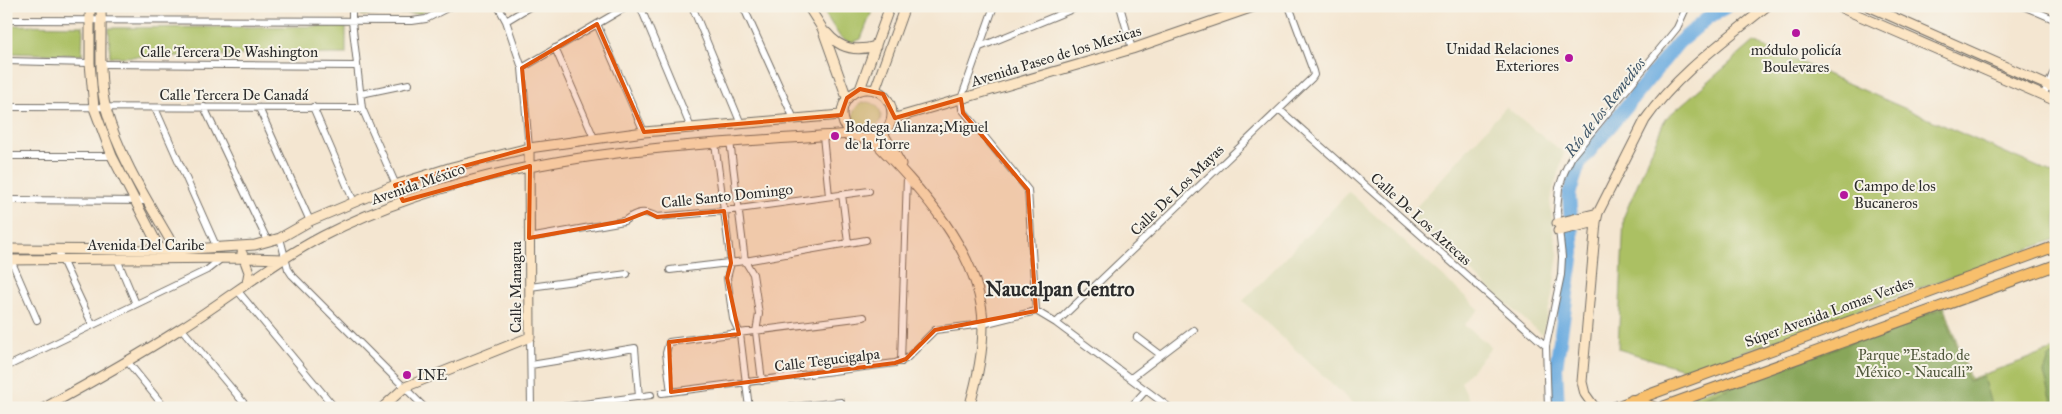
<svg xmlns="http://www.w3.org/2000/svg" width="2062" height="414" viewBox="0 0 2062 414" font-family="'IM FELL Great Primer',serif">
	<style>
		.built { fill: #deddbb }
		.green { fill: #abc064; stroke: #6b7648 }
		.forest { fill: #88a65a; stroke: #5a6842 }
		.lines { fill: none; stroke-linecap: round; stroke-linejoin: round }
		.river { stroke: #6cace0; stroke-width: 14 }
		.street-casing { stroke: #716c65; stroke-width: 8 }
		.secondary-casing { stroke: #716c65; stroke-width: 11 }
		.primary-casing { stroke: #716c65; stroke-width: 12 }
		.street { stroke: #fff; stroke-width: 6 }
		.secondary { stroke: #fce5c4; stroke-width: 9 }
		.primary { stroke: #f8bf6c; stroke-width: 10 }
		.marked { fill: #df570e; fill-opacity: 0.2; stroke: #df570e; stroke-width: 4; stroke-linejoin: round }
		.poi-dot { fill: #b5179e; stroke: #f7f3e8; stroke-width: 2 }
		.labels { text-anchor: middle; dominant-baseline: central; stroke-width: 4; stroke-linejoin: round; paint-order: stroke }
		.poi-label { font-size: 15px; fill: #2b2b2b; stroke: #f7f3e8; text-anchor: start }
		.street-label { font-size: 15px; fill: #2b2b2b; stroke: #f7f3e8 }
		.park-label { font-size: 15px; fill: #51583c; stroke: #f7f3e8 }
		.water-label { font-size: 16px; font-style: italic; fill: #42586a; stroke: #f7f3e8 }
		.district-label { font-size: 20px; font-weight: bold; fill: #2b2b2b; stroke: #f7f3e8 }
	</style>
	<rect width="100%" height="100%" fill="#f7f3e8"/>
	<filter id="ink" filterUnits="userSpaceOnUse"><feTurbulence type="fractalNoise" baseFrequency=".02" numOctaves="2"/><feDisplacementMap in="SourceGraphic" scale="10" xChannelSelector="R" yChannelSelector="G"/><feConvolveMatrix kernelMatrix="1 2 1 2 8 2 1 2 1" color-interpolation-filters="sRGB"/></filter>
	<filter id="wash" filterUnits="userSpaceOnUse"><feTurbulence type="fractalNoise" baseFrequency=".0096" numOctaves="4" result="noise"/><feDisplacementMap in="SourceGraphic" scale="20" xChannelSelector="R" yChannelSelector="G"/><feGaussianBlur stdDeviation="1.12" result="paint"/><feColorMatrix in="noise" values="0 0 0 0 0 0 0 0 0 0 0 0 0 0 0 0 0 1.4 0 .05"/><feComposite in="paint" operator="in"/></filter>
	<g filter="url(#wash)">
		<rect width="100%" height="100%" fill="#f4e6d1"/>
		<!-- built -->
		<path class="built" d="M1506 107 1564 153 1550 200 1553 229 1558 254 1552 296 1542 335 1408 216Z
			M1349 192 1479 309 1464 325 1492 347 1461 382 1473 408H1358L1243 301Z"/>
		<!-- green -->
		<path class="green" d="M360 6H436L421 13 366 15H361Z
			M820 6H874L861 39 851 43 840 37Z
			M6 25 83 26 82 55 6 53Z
			M346 26V54L110 57 109 28Z
			M1754 42 2056 175V239L1690 371 1618 349 1624 216 1665 119Z
			M853 116a14 14 0 1 1 28 0a14 14 0 1 1-28 0Z
			M1944 305 1970 379 2056 349V408H1660Z"/>
		<!-- forest -->
		<path class="forest" d="M1943 308 1968 381 1983 377 1992 408H1675Z
			M2056 355V408H2054L2044 373 2049 357Z"/>
		<g class="lines">
			<!-- river -->
			<path class="river" d="M1558 408 1556 367 1573 253 1569 194 1579 164 1678 43 1709 17 1727 6"/>
		</g>
	</g>
	<g filter="url(#ink)">
		<g class="lines">
			<!-- street casing -->
			<g class="street-casing">
				<path id="street" d="M352 6V21L362 108 403 201
					M498 6 506 21 522 68 529 148
					M640 6 691 128
					M692 6 741 124
					M743 6 794 119
					M994 6 961 99 962 109 1028 190 1036 311
					M1120 6 1132 49
					M2023 6 2056 20
					M6 20 412 21 426 19 451 6
					M506 21 531 6
					M597 24 644 132
					M980 47 1080 6
					M555 48 594 138
					M6 61 90 63
					M101 64 357 66
					M522 68 628 6
					M361 94 409 84
					M2043 96 2056 67
					M6 107 362 108
					M204 107 268 242
					M313 107 354 202
					M155 108 217 248
					M259 108 310 221
					M1280 110 1546 346
					M823 136 829 196
					M730 141 745 261 753 274 759 314 756 332 762 381
					M715 143 731 263 727 278 733 319 740 334 749 408
					M6 156H112
					M842 194 848 243
					M6 200 148 201
					M280 238 288 269 292 275 425 408
					M529 238 624 221C636 212 644 210 657 217L724 211 869 191
					M57 249 92 324
					M117 259 136 304
					M11 260 37 320
					M670 270 745 261 866 240
					M530 287 627 274
					M237 290 335 408
					M1056 323 1312 78 1314 75 1313 71 1289 6
					M181 328 248 408
					M530 337 531 408
					M1137 337 1161 355
					M127 361 165 408
					M901 362 907 176
					M531 365 635 348 639 397
					M6 367 207 270 221 259
					M1131 378 1194 330
					M671 392 666 353 669 342 864 317
					M662 393 895 363 906 359 935 330 983 324 1036 311 1056 323 1170 408
					M554 408 651 395
					M782 408 841 402
					M1130 408 1146 390
					M1548 408 1546 346 1561 275 1562 257 1557 211 1559 188 1564 173 1572 156 1677 28 1687 6"/>
			</g>
			<!-- secondary casing -->
			<g class="secondary-casing">
				<path id="secondary" d="M90 6V63L94 108 112 156 162 253
					M101 6C102 38 98 79 106 109 119 158 152 208 177 252
					M808 6 822 28 847 98
					M1837 6 2056 101
					M1868 6 2056 89
					M827 33C840 49 856 52 876 46
					M842 114a25 25 0 1 1 50 0a25 25 0 1 1-50 0Z
					M860 89 890 6
					M875 90 905 6
					M892 119 1132 49 1256 6
					M883 133 901 164
					M872 139C919 187 982 253 983 325 983 353 977 381 969 408
					M1557 223 1598 213
					M1558 231 1596 222
					M6 249 176 250 255 245 280 238 310 221 395 185 452 167 529 148 644 132 841 115
					M242 253 249 272 247 283
					M6 260 243 258 285 259
					M44 408C90 383 136 357 180 329 228 299 273 262 323 236 485 152 673 146 851 134
					M382 408 405 387 530 337 529 148
					M1595 408 1585 394 1582 382 1596 222 1598 213 1645 120C1677 74 1724 41 1767 6"/>
			</g>
			<!-- primary casing -->
			<g class="primary-casing">
				<path id="primary" d="M1632 400 1656 408
					M1613 408 2056 246
					M1660 408 2056 265"/>
			</g>
			<!-- street -->
			<use href="#street" class="street"/>
			<!-- secondary -->
			<use href="#secondary" class="secondary"/>
			<!-- primary -->
			<use href="#primary" class="primary"/>
		</g>
	</g>
	<!-- marked area -->
	<path class="marked" d="M597 24 644 132 841 115 847 98 860 89 883 94 895 118 961 99 963 113 1028 190 1036 311 935 330 906 359 895 363 671 392 669 342 739 334 727 278 731 263 724 211 657 217 647 212 624 221 529 238 530 166 403 201 395 185 529 148 522 68Z"/>
	<!-- markers -->
	<g class="poi-dot">
		<circle cx="1796" cy="33" r="5"/>
		<circle cx="1569" cy="58" r="5"/>
		<circle cx="835" cy="136" r="5"/>
		<circle cx="1844" cy="195" r="5"/>
		<circle cx="407" cy="375" r="5"/>
	</g>
	<g class="labels">
		<!-- poi labels -->
		<g class="poi-label">
			<text x="1559" y="49" text-anchor="end">Unidad Relaciones<tspan x="1559" dy="17">Exteriores</tspan></text>
			<text x="1796" y="50" text-anchor="middle">módulo policía<tspan x="1796" dy="17">Boulevares</tspan></text>
			<text x="845" y="127">Bodega Alianza;Miguel<tspan x="845" dy="17">de la Torre</tspan></text>
			<text x="1854" y="186">Campo de los<tspan x="1854" dy="17">Bucaneros</tspan></text>
			<text x="417" y="375">INE</text>
		</g>
		<!-- street labels -->
		<g class="street-label">
			<text x="229" y="52">Calle Tercera De Washington</text>
			<text transform="translate(1056 56) rotate(-17)">Avenida Paseo de los Mexicas</text>
			<text x="234" y="95">Calle Tercera De Canadá</text>
			<text transform="translate(418 184) rotate(-19)">Avenida México</text>
			<text transform="translate(1177 190) rotate(-44)">Calle De Los Mayas</text>
			<text transform="translate(727 196) rotate(-6)">Calle Santo Domingo</text>
			<text transform="translate(1421 219) rotate(42)">Calle De Los Aztecas</text>
			<text x="146" y="245">Avenida Del Caribe</text>
			<text transform="translate(516 287) rotate(-90)">Calle Managua</text>
			<text transform="translate(1829 312) rotate(-20)">Súper Avenida Lomas Verdes</text>
			<text transform="translate(827 360) rotate(-7)">Calle Tegucigalpa</text>
		</g>
		<!-- park labels -->
		<g class="park-label">
			<text x="1914" y="355">Parque "Estado de<tspan x="1914" dy="17">México - Naucalli"</tspan></text>
		</g>
		<!-- water labels -->
		<g class="water-label">
			<text transform="translate(1605 107) rotate(-52)">Río de los Remedios</text>
		</g>
		<!-- district labels -->
		<g class="district-label">
			<text x="1060" y="289">Naucalpan Centro</text>
		</g>
	</g>
	<!-- margin -->
	<rect width="2062" height="414" fill="none" stroke="#f7f3e8" stroke-width="25"/>
</svg>
